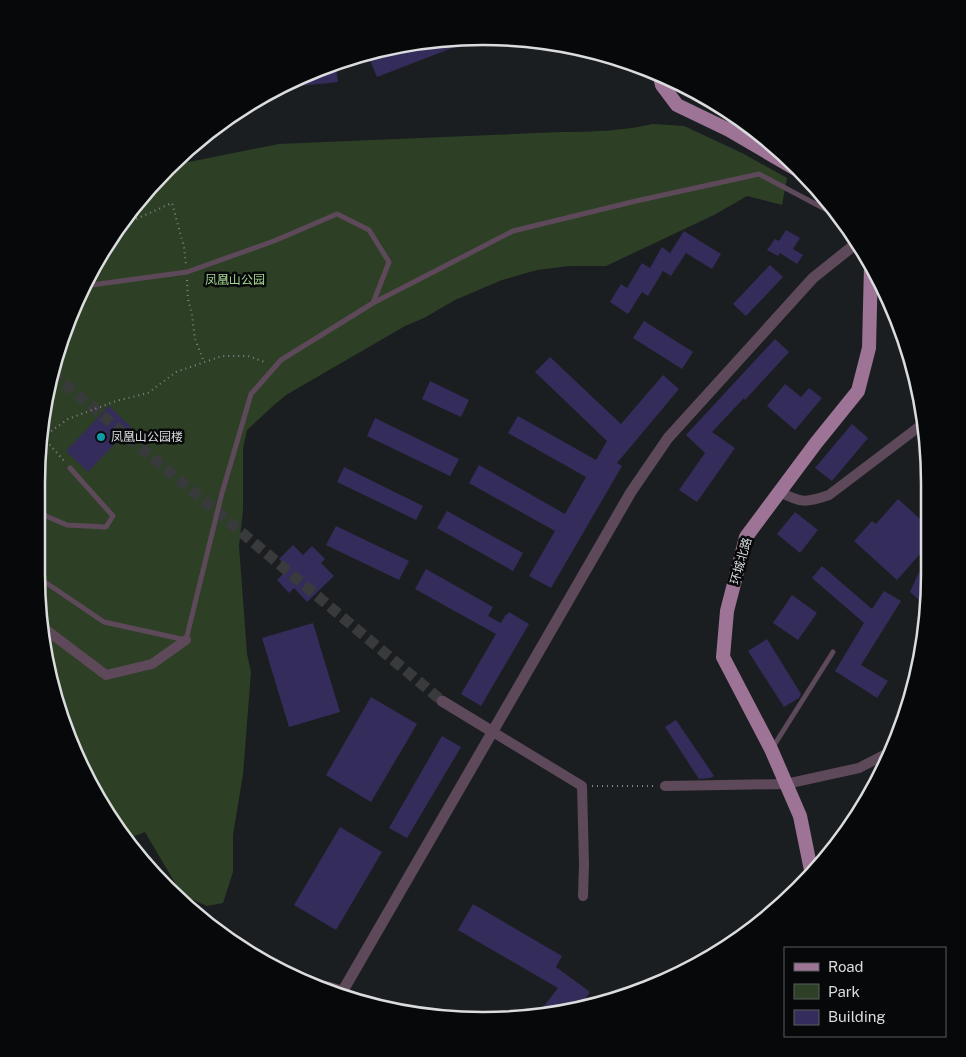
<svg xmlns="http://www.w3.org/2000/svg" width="966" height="1057" viewBox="0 0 966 1057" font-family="'Public Sans','Noto Sans SC',sans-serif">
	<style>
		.green { fill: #2d4025 }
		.building { fill: #342c5b }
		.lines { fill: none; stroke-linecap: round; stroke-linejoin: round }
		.tertiary-tunnel { stroke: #383a3c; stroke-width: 11; stroke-dasharray: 11 5.5; stroke-linecap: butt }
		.path { stroke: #828587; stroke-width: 2; stroke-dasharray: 1 4; stroke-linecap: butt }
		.service { stroke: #5d4959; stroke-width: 5 }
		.minor { stroke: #5d4959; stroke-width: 10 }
		.tertiary { stroke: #5d4959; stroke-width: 11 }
		.primary { stroke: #9d7496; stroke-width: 14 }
		.culture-dot { fill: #0f9aa8; stroke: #070809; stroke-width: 2 }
		.labels { text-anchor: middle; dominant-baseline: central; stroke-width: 5; stroke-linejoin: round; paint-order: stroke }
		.park-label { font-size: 12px; fill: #a5d88f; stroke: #070809 }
		.poi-label { font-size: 12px; fill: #dadcde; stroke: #070809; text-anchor: start }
		.street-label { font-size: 12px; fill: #dadcde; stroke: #070809 }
		.rim { fill: none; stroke: #dadcde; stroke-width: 2.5 }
	</style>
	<rect width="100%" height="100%" fill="#1b1e20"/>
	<!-- green -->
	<path class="green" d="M653 124 684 126 742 153 787 178 782 205 747 196 714 215 606 266H569L537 270 502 280 455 300 424 318 405 326 286 395 273 406 247 430 243 448V510L239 546 247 654 251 672 243 774 233 835V872L223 903 207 906 191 899 178 888 145 832 125 840 82 771 45 661 36 574 45 396 70 312 112 235 169 166 279 144 560 132C591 132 623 131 653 124Z"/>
	<!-- building -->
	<path class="building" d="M472 37 473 40 377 77 367 53 396 45Z
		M335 63 338 82 280 88 312 70Z
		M786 230 800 238 793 249 803 255 797 264 780 253 778 256 767 250 775 239 779 241Z
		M684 231 721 254 712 269 686 253 671 276 663 271 648 296 642 292 628 314 610 302 621 284 627 288 642 263 650 268 662 247 670 253Z
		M770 265 783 277 746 316 733 304Z
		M644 321 693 352 682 369 633 338Z
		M775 339 789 352 745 400 744 398 712 432 735 448 697 502 679 490 705 453 686 435Z
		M550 357 621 424 663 375 679 389 617 463 622 466 551 588 529 576 555 531 469 483 479 465 565 514 586 477 508 433 518 416 596 460 607 441 535 372Z
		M430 381 469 400 461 417 422 399Z
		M785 384 801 397 809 388 822 398 795 430 767 406Z
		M109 406 131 427 88 472 66 451Z
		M375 418 459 459 450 476 367 436Z
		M852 424 868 438 832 481 815 468Z
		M344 467 423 506 416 520 337 482Z
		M898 499 929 527 928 545 897 580 854 541 872 521 876 524Z
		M447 511 523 553 513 571 437 528Z
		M795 512 818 530 800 553 777 534Z
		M336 526 409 561 399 580 326 545Z
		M293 545 303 555 312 546 325 559 321 563 334 576 307 602 294 588 289 593 277 580 288 569 279 559Z
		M928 552 927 607 910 592Z
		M822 566 872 609 884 591 901 601 861 665 888 681 877 698 835 671 864 623 812 578Z
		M426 569 493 607 488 616 501 623 506 614 507 615 509 612 529 624 481 706 461 694 496 634 415 589Z
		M792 595 817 613 798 640 773 623Z
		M313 623 340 712 289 727 262 638Z
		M767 639 801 694 799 698 784 707 748 651Z
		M371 697 417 724 371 802 326 775Z
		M676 720 714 776 710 778 699 779 665 727Z
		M442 736 461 747 407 838 389 828Z
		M340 827 382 852 336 930 294 905Z
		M473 904 562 956 556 967 590 992 577 1010 570 1012 537 1015 558 988 458 930Z"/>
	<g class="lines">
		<!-- tertiary-tunnel -->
		<path class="tertiary-tunnel" d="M52 373 442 701"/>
		<!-- path -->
		<path class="path" d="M118 227 172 203 184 247 186 265
			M187 280 188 299 192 315 195 339 204 362
			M43 437 68 419 116 401 148 393 176 372 222 356H248L267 363
			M43 437 65 462
			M592 786H655"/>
		<!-- service -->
		<path class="service" d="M84 286 187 272 274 241 337 214 369 230 389 262 373 303 513 231 636 201 759 174 840 217
			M39 513 67 525 106 527 113 516 70 468
			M36 576 104 622 186 640 222 493 251 394 281 360 373 303
			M773 747 833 652"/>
		<!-- minor -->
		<path class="minor" d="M780 492C801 503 806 503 829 495L924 423
			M41 626 106 675 152 664 186 640
			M493 732 582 786 584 864 583 896
			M665 786 786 784 859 768 890 752
			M312 984 330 987 343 991"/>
		<!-- tertiary -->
		<path class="tertiary" d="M442 701 493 732
			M341 994 631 492 668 438 813 278 858 242"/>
		<!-- primary -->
		<path class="primary" d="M659 73 662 85 677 105 729 130 806 175
			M812 875 800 816 771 749 723 657 727 611 746 537 816 443 858 391 869 348 871 265"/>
	</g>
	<!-- markers -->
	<circle class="culture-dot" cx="101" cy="437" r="5"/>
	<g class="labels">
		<!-- park labels -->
		<g class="park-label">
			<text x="235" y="280">凤凰山公园</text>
		</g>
		<!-- poi labels -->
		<g class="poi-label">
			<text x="111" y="437">凤凰山公园楼</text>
		</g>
		<!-- street labels -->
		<g class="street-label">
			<text transform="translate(741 561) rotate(-74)">环城北路</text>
		</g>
	</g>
	<!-- crop -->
	<path d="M0 0H966V1057H0ZM483 45H483A438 438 0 0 1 921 483V574A438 438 0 0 1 483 1012H483A438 438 0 0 1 45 574V483A438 438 0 0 1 483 45Z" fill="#070809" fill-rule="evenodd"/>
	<path class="rim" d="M483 45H483A438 438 0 0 1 921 483V574A438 438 0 0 1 483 1012H483A438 438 0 0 1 45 574V483A438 438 0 0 1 483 45Z"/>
	<!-- legend -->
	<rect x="784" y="947" width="162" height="90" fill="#070809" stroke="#5b5d5e"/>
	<rect x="794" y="963" width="25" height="8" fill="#9d7496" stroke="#5b5d5e"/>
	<text x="828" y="972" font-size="15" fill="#dadcde">Road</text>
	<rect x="794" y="984" width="25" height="15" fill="#2d4025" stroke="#5b5d5e"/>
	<text x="828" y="997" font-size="15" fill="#dadcde">Park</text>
	<rect x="794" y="1010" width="25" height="15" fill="#342c5b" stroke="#5b5d5e"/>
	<text x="828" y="1022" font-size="15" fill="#dadcde">Building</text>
</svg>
